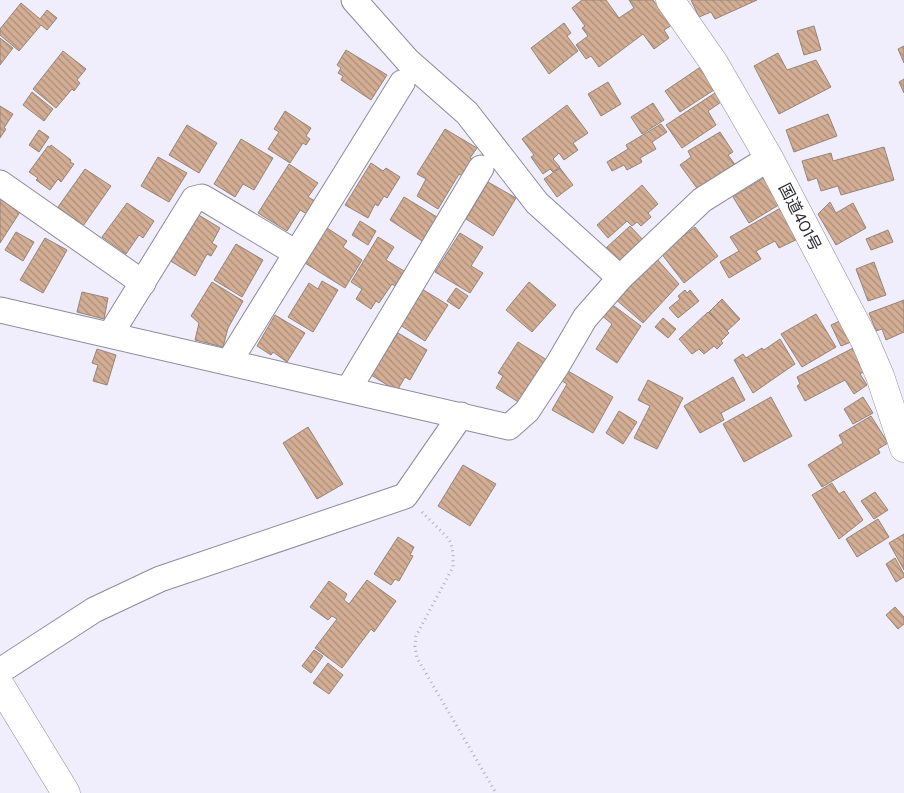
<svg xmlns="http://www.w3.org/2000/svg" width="904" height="793" viewBox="0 0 904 793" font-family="'DM Sans','Noto Sans JP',sans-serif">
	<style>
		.building { fill: url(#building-back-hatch); stroke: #95857a }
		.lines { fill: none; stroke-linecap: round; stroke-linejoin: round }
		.street-casing { stroke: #8d8b9b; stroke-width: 27 }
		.secondary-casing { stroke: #8d8b9b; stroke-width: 29 }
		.highway-casing { stroke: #8d8b9b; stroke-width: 29 }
		.path { stroke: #b1afbc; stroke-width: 3; stroke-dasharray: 1 4; stroke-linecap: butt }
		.street { stroke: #fff; stroke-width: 25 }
		.secondary { stroke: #fff; stroke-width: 28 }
		.highway { stroke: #fff; stroke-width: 28 }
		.labels { text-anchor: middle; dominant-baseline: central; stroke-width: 4.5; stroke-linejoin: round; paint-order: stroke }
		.street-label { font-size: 16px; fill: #2b2a31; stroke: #fff }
	</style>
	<defs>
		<pattern id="building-back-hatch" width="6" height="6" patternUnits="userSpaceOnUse" patternTransform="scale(1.25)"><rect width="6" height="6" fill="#d3ae94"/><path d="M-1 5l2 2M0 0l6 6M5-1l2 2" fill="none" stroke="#ab8e79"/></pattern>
	</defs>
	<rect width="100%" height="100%" fill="#f0edfc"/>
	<!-- building -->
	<path class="building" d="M582 0H606L619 18 634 8 629 0H653L672 25 664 30 669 38 654 49 643 34 599 67 591 56 586 59 576 45 588 36 582 28 585 26 572 8Z
		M691 0H757L715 19 711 12 699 17Z
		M21 3 40 19 47 10 57 18 47 30 41 25 19 51 0 35V29Z
		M564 23 571 33 567 36 578 51 549 74 531 48Z
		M814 26 821 50 804 55 797 31Z
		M0 38 13 48 0 65Z
		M904 46V63L898 49Z
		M346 50 387 75 371 100 341 80 343 76 338 73 341 68 337 65Z
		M63 51 86 69 77 80 80 83 74 91 72 89 56 108 33 89Z
		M778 53 787 70 816 60 831 87 779 114 754 66Z
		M702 66 717 88 680 112 665 91Z
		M904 79V93L899 82Z
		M608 82 621 104 601 116 588 94Z
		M718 91 724 100 708 111 716 125 682 148 666 125Z
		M32 92 53 109 44 121 23 105Z
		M653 103 664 120 642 134 631 117Z
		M567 105 588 133 573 143 578 150 564 160 559 153 553 159 560 167 553 172 550 169 543 174 531 157 534 155 522 139Z
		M0 106 13 114 4 128 6 129 0 138Z
		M285 111 311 128 306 136 310 139 306 145 303 143 290 163 268 149 279 132 274 129Z
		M828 114 837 136 794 152 786 130Z
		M661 124 667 132 652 142 656 149 640 158 642 162 627 170 624 165 612 171 607 162 628 149 626 145Z
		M187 125 217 143 199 173 169 155Z
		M445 129 477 148 470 158 474 160 464 177 459 174 438 209 417 196 426 179 417 174Z
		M39 130 49 137 39 152 29 145Z
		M720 132 733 152 728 155 736 166 699 191 680 165 691 157 688 151Z
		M241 139 273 158 254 190 243 184 235 197 214 184Z
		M51 145 71 160 70 162 74 164 61 182 58 179 50 190 36 180 38 178 29 172 48 146 50 147Z
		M884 147 894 180 841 195 838 186 821 191 817 178 808 181 802 161 831 153 833 161Z
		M158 157 187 173 169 202 141 186Z
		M371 163 383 171 386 168 400 177 387 198 384 196 378 206 375 204 368 218 345 205Z
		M289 164 318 183 308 197 315 201 307 214 300 210 287 231 258 213Z
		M560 168 573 185 557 197 544 179Z
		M85 169 111 186 83 226 58 207Z
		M765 177 782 203 749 223 733 197Z
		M488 182 516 198 493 236 466 219Z
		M642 185 658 204 648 213 651 217 641 226 637 222 632 226 627 221 608 238 597 225Z
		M404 197 437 217 422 241 390 220Z
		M0 199 20 212 0 243Z
		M830 202 836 213 853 203 866 228 836 245 818 214Z
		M127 203 154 221 143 238 139 235 126 254 102 237Z
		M784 206 802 237 779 248 775 241 756 251 761 259 729 278 720 262 739 251 730 237Z
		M197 214 220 228 212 243 217 246 211 256 207 254 195 276 169 260Z
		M360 221 376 231 368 245 352 235Z
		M630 226 645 242 621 265 606 248Z
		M695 227 718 256 684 283 661 253Z
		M327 228 347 241 343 247 362 260 345 288 305 263Z
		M888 230 893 242 871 250 866 239Z
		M16 232 34 242 23 261 5 250Z
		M460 233 483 247 471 266 483 273 470 293 435 272Z
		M378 237 394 247 386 260 404 271 395 286 392 284 379 303 376 301 371 309 356 299 362 289 351 282Z
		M45 238 67 250 43 293 20 280Z
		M236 244 263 260 242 297 214 280Z
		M656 258 679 284 643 323 614 298Z
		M874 262 886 295 868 301 856 269Z
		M322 281 338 290 313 332 288 317 309 283 318 289Z
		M212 282 243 301 228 328 223 347 195 340 199 323 191 316Z
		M529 282 556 305 532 332 506 310Z
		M456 288 468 296 459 309 447 301Z
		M422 289 448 305 425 341 400 325Z
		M685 290 687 293 690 290 699 301 678 318 669 308 680 299 678 296Z
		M82 292 108 298 104 319 77 312Z
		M722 299 740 319 727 331 709 312Z
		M904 300V332L886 340 882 329 876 331 869 313Z
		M610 303 641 326 617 363 596 349 612 324 601 315Z
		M708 312 729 333 721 341 723 343 717 349 714 346 704 354 699 349 692 354 679 339Z
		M816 314 836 347 802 367 781 334Z
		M275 315 305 333 287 362 273 352 271 355 257 346Z
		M663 318 676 329 668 338 655 327Z
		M846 318 856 340 841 346 831 325Z
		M398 333 427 350 410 380 405 377 397 391 371 375Z
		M780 339 795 364 753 393 734 360 743 354 746 358 762 348 764 350Z
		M518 342 547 360 520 403 496 388 503 376 498 373Z
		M857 346 869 369 860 374 867 385 854 394 845 380 805 401 797 386 800 384 797 377Z
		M97 349 116 355 107 385 93 381 98 365 92 363Z
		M568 371 613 397 593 433 552 410 567 384 562 381Z
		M733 377 745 400 721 413 724 420 700 433 684 406Z
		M648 380 683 398 657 449 634 438 650 406 638 400Z
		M771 397 792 436 744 462 723 424Z
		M863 397 873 413 853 424 844 409Z
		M619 411 637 422 623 444 606 433Z
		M871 416 888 443 878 449 880 453 822 487 808 465 843 443 839 435Z
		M308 427 343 484 317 499 283 443Z
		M463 465 496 484 470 526 438 506Z
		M832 483 839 494 844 491 863 520 839 539 812 495Z
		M875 492 888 510 874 519 861 501Z
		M878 519 889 537 857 557 846 539Z
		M904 534V570L889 543Z
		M398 537 414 547 410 555 413 556 399 581 395 579 391 585 374 574Z
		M895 558 904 574V577L896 582 886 564Z
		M367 580 396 601 374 632 371 629 342 668 315 648 337 619 332 616 328 620 310 607 329 581 347 594 344 600 349 604Z
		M895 607 904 617V624L898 629 886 615Z
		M314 650 323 656 311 673 302 666Z
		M328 663 343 675 329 694 313 683Z"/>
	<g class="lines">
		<!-- street casing -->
		<g class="street-casing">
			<path id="street" d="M354 0 408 61 467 113 537 203 620 278
				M0 183 143 283
				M0 310 509 427 527 411 558 364 585 318 620 278 702 200 769 158
				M110 335 194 199 202 197 209 201 296 253
				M229 362 402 83
				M348 390 481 168
				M0 671 94 610 160 579 405 496 461 415"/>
		</g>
		<!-- secondary casing -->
		<g class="secondary-casing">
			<path id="secondary" d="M0 685 66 793"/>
		</g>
		<!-- highway casing -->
		<g class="highway-casing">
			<path id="highway" d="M670 0 714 63 769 158 865 341 880 376 904 448"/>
		</g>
		<!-- path -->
		<path class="path" d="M422 512 446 536 451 543 453 553V567L416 636 415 646 417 658 496 793"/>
		<!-- street -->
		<use href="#street" class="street"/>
		<!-- secondary -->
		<use href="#secondary" class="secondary"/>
		<!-- highway -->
		<use href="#highway" class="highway"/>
	</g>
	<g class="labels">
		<!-- street labels -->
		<g class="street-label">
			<text transform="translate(800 217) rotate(63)">国道401号</text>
		</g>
	</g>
</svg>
